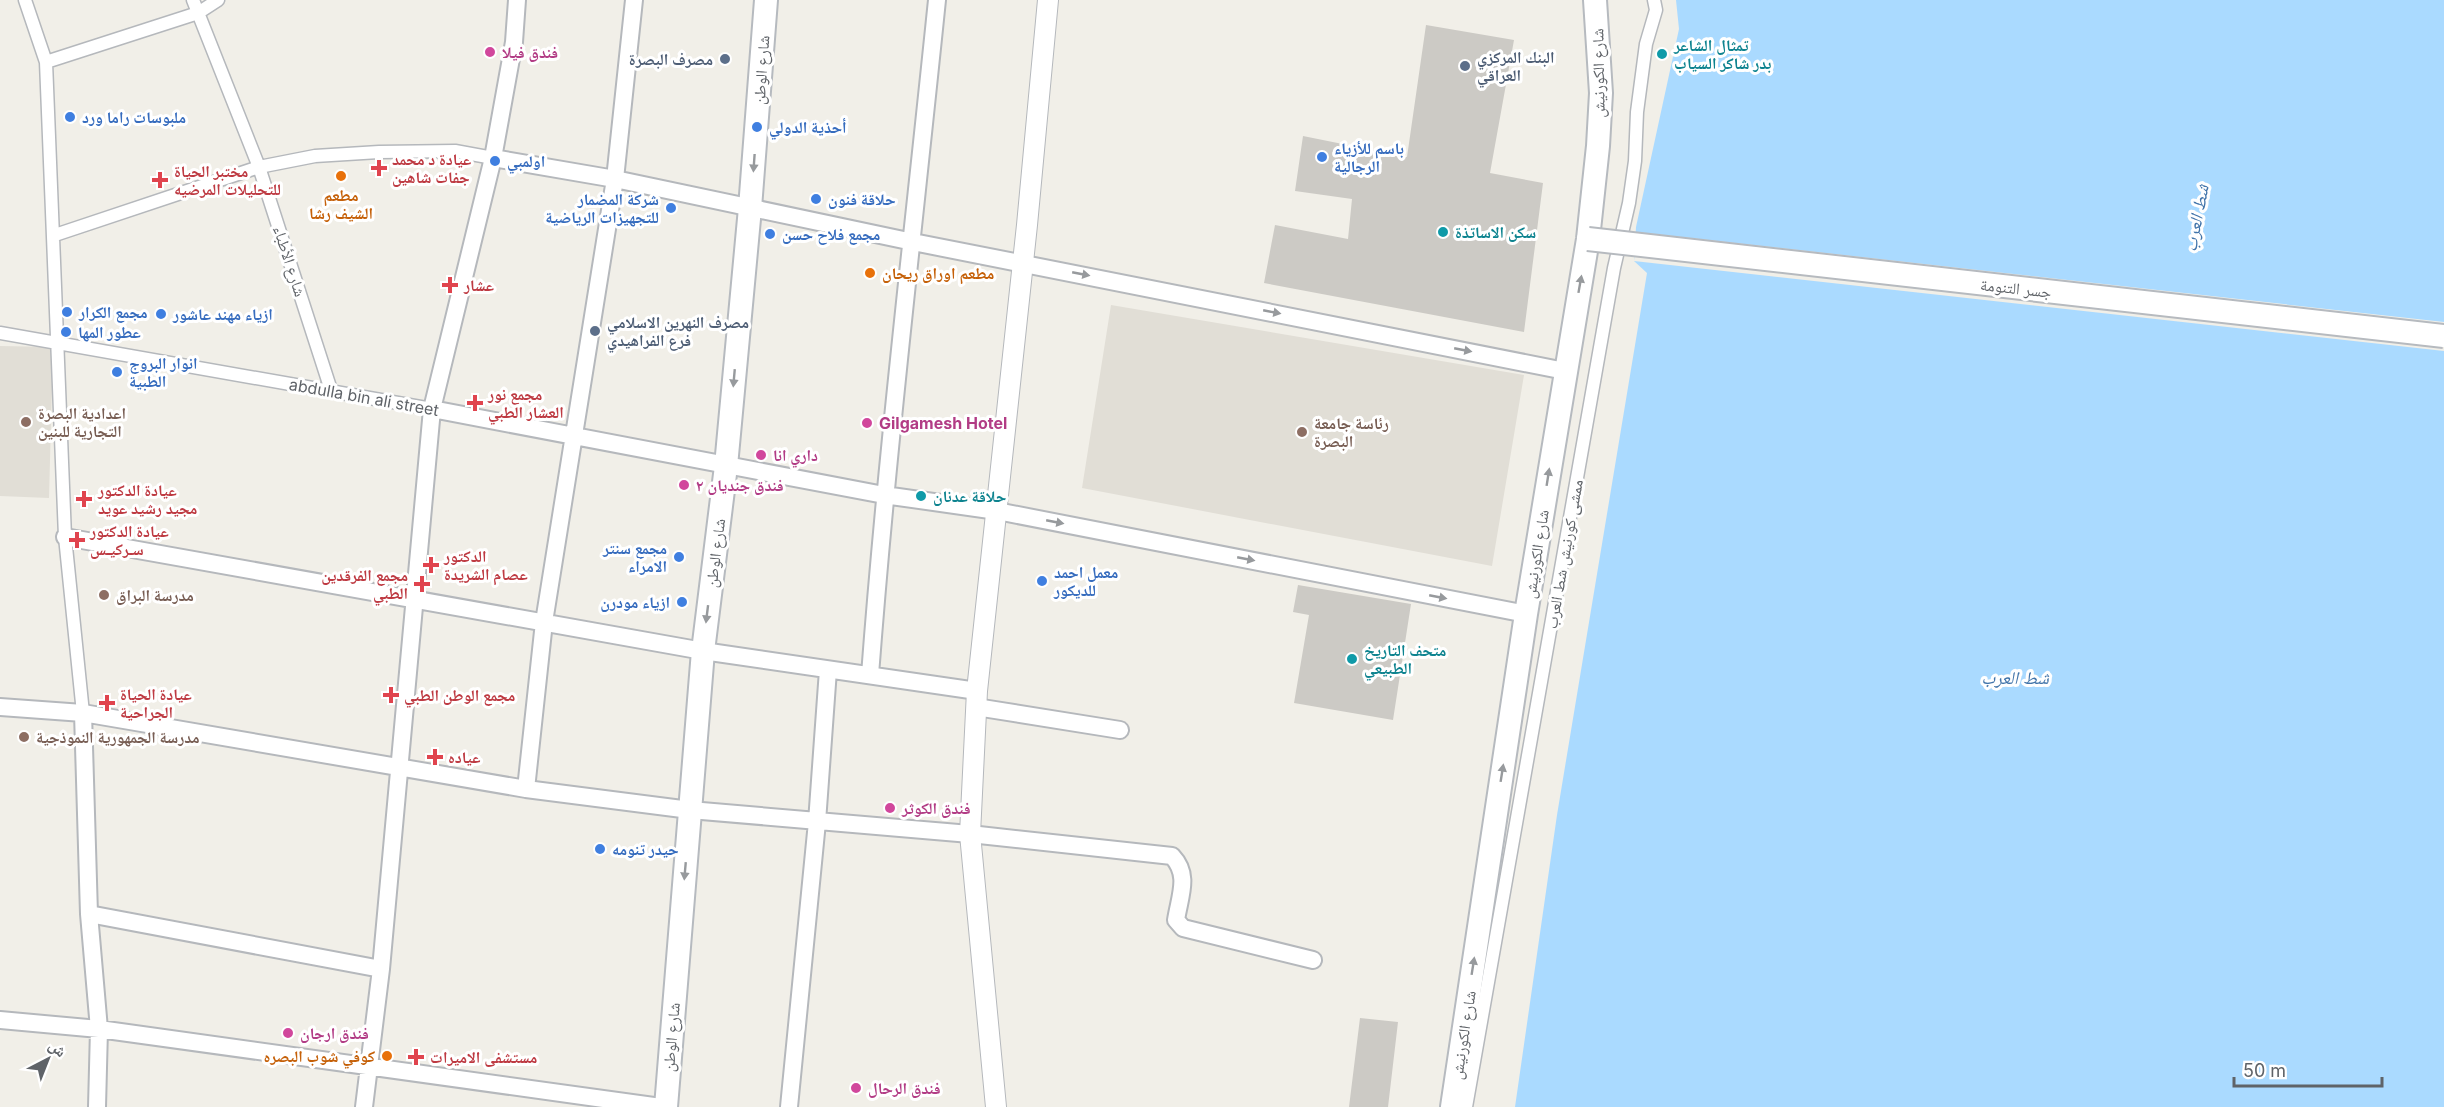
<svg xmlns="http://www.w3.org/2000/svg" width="2444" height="1107" viewBox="0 0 2444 1107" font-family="Inter,'Noto Naskh Arabic',sans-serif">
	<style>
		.education { fill: #e1ded6 }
		.water { fill: #aadaff }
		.pier { fill: #f1efe8 }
		.building { fill: #cccac5 }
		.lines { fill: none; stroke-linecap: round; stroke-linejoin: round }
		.pedestrian-casing { stroke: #b5b8bc; stroke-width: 15 }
		.minor-casing { stroke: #b5b8bc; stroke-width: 20 }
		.tertiary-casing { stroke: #b5b8bc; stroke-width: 22 }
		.secondary-casing { stroke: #b6babf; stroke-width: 26 }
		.pedestrian { stroke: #fff; stroke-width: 12 }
		.minor { stroke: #fff; stroke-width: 16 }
		.tertiary { stroke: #fff; stroke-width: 20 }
		.secondary { stroke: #fff; stroke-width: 22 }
		.secondary-bridge-casing { stroke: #b6babf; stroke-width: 26; stroke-linecap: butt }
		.secondary-bridge { stroke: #fff; stroke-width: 22 }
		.oneway { fill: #979a9d }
		.hotel-dot { fill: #d1479c; stroke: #fff; stroke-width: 2 }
		.culture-dot { fill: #0f9aa8; stroke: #fff; stroke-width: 2 }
		.service-dot { fill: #5c6f8a; stroke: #fff; stroke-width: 2 }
		.shop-dot { fill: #3f7fe0; stroke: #fff; stroke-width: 2 }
		.health-dot { fill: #e0444e; stroke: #fff; stroke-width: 2 }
		.food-dot { fill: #e8710a; stroke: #fff; stroke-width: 2 }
		.education-dot { fill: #8d6e63; stroke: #fff; stroke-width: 2 }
		.labels { text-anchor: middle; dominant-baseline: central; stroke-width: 6; stroke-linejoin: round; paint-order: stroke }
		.culture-label { font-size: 16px; font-weight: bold; fill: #0d838f; stroke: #fff; text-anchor: start }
		.hotel-label { font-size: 16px; font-weight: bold; fill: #b23c85; stroke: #fff; text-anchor: start }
		.service-label { font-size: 16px; font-weight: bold; fill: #4e5e75; stroke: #fff; text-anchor: start }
		.street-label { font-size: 16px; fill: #5f6368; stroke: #fff }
		.shop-label { font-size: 16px; font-weight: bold; fill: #366cbe; stroke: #fff; text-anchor: start }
		.health-label { font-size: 16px; font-weight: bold; fill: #be3a42; stroke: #fff; text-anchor: start }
		.food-label { font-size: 16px; font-weight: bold; fill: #c56008; stroke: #fff }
		.education-label { font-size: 16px; font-weight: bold; fill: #785e54; stroke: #fff; text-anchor: start }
		.water-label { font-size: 18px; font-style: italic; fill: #4174aa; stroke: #fff }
	</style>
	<rect width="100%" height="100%" fill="#f1efe8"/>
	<!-- education -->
	<path class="education" d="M1111 305 1524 375 1492 566 1082 488Z
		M0 346 53 347 49 498 0 496Z"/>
	<!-- water -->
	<path class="water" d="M1676 0H2444V1107H1515L1557 815 1647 273 1634 261 1636 227 1679 29Z"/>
	<!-- pier -->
	<path class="pier" d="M1637 232 2444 322V351L1634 261Z"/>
	<!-- building -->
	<path class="building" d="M1426 25 1514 40 1490 173 1543 183 1524 332 1264 283 1275 225 1348 239 1352 199 1295 191 1303 136 1407 157Z
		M1298 585 1411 604 1393 720 1294 703 1309 615 1293 612Z
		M1360 1018 1398 1022 1388 1107H1349Z"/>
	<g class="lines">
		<!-- pedestrian casing -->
		<g class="pedestrian-casing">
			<path id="pedestrian" d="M25 0 46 62 65 537 83 713
				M193 0 259 167 331 390
				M46 62 198 13 218 0
				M55 235 259 167 315 156 379 152 455 151 493 158
				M0 333 432 409
				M1466 1107 1614 268 1629 203 1635 161 1637 112 1646 44 1656 10 1654 0"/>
		</g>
		<!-- minor casing -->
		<g class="minor-casing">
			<path id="minor" d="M493 158 615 179 913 242 1565 371
				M432 409 884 495 997 511 1526 614
				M65 537 703 651 977 691
				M870 675C887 450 914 225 937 0
				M0 707 83 713 526 789 690 810 970 834 1172 856C1190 875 1180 895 1176 920L1183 928 1313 960
				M976 707 1120 730
				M83 713 89 914 99 1029 97 1107
				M526 789 544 622 615 179 634 0
				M89 914 381 969
				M0 1020 99 1029 661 1107
				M364 1107 381 969 432 409 493 158 514 42 517 0
				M789 1107 817 822 828 670"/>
		</g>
		<!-- tertiary casing -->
		<g class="tertiary-casing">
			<path id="tertiary" d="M996 1107 970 834 977 691 1027 225 1048 0"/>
		</g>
		<!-- secondary casing -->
		<g class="secondary-casing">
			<path id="secondary" d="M666 1107 703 651 726 466 750 208 766 0
				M1452 1107 1526 614 1588 239 1598 146 1601 93 1595 0"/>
		</g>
		<!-- pedestrian -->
		<use href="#pedestrian" class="pedestrian"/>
		<!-- minor -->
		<use href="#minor" class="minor"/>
		<!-- tertiary -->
		<use href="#tertiary" class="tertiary"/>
		<!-- secondary -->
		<use href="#secondary" class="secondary"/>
		<!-- secondary-bridge casing -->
		<g class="secondary-bridge-casing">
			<path id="secondary-bridge" d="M1588 239 2444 336"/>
		</g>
		<!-- secondary-bridge -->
		<use href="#secondary-bridge" class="secondary-bridge"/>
	</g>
	<!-- one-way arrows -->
	<defs><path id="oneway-solid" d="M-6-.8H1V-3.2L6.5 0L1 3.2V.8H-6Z" transform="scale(1.5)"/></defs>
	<g class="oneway">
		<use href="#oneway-solid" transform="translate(754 163) rotate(94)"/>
		<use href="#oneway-solid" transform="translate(1081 274) rotate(11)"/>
		<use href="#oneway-solid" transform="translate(1580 284) rotate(-80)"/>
		<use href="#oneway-solid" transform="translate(1272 312) rotate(11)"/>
		<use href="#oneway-solid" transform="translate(1463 350) rotate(11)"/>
		<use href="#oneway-solid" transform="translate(734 378) rotate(95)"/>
		<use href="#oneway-solid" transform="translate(1548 477) rotate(-81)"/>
		<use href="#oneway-solid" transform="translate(1055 522) rotate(11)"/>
		<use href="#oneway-solid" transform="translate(1246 559) rotate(11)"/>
		<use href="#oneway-solid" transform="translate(1438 597) rotate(11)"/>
		<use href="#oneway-solid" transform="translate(707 614) rotate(97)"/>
		<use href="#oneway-solid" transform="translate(1502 773) rotate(-81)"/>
		<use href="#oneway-solid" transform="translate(685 871) rotate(95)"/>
		<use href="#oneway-solid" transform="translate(1473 966) rotate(-81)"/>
	</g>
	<!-- markers -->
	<g class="hotel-dot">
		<circle cx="490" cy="52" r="6"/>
		<circle cx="867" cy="423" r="6"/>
		<circle cx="761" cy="455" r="6"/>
		<circle cx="684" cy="485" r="6"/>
		<circle cx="890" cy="808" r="6"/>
		<circle cx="288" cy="1033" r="6"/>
		<circle cx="856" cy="1088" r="6"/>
	</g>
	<g class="culture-dot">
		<circle cx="1662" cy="54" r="6"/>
		<circle cx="1443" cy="232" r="6"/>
		<circle cx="921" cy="496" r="6"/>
		<circle cx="1352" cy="659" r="6"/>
	</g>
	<g class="service-dot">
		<circle cx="725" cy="59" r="6"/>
		<circle cx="1465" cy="66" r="6"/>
		<circle cx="595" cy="331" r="6"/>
	</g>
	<g class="shop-dot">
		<circle cx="70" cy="117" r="6"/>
		<circle cx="757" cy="127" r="6"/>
		<circle cx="1322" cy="157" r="6"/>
		<circle cx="495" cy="161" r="6"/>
		<circle cx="816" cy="199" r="6"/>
		<circle cx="671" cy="208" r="6"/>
		<circle cx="770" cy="234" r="6"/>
		<circle cx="67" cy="312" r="6"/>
		<circle cx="161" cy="314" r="6"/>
		<circle cx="66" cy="332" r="6"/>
		<circle cx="117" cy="372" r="6"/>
		<circle cx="679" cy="557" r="6"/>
		<circle cx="1042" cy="581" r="6"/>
		<circle cx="682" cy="602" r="6"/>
		<circle cx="600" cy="849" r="6"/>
	</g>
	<g class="health-dot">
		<path d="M376 159h6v6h6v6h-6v6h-6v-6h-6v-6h6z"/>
		<path d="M157 171h6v6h6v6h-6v6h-6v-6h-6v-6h6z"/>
		<path d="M447 276h6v6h6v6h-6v6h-6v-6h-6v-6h6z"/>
		<path d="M472 394h6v6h6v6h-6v6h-6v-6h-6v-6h6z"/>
		<path d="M81 490h6v6h6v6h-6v6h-6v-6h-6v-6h6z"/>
		<path d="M74 531h6v6h6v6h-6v6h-6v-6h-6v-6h6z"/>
		<path d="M428 556h6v6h6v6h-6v6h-6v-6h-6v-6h6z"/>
		<path d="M419 575h6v6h6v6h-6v6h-6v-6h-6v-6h6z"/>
		<path d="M388 686h6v6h6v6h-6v6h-6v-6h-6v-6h6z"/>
		<path d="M104 694h6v6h6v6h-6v6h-6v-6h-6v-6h6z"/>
		<path d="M432 748h6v6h6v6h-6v6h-6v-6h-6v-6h6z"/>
		<path d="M413 1048h6v6h6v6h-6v6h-6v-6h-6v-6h6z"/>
	</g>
	<g class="food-dot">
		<circle cx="341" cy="176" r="6"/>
		<circle cx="870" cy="273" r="6"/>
		<circle cx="387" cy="1056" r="6"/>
	</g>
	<g class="education-dot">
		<circle cx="26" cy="422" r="6"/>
		<circle cx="1302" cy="432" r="6"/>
		<circle cx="104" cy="595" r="6"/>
		<circle cx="24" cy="737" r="6"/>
	</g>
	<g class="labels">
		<!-- culture labels -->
		<g class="culture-label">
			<text x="1674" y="45">تمثال الشاعر<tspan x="1674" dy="18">بدر شاكر السياب</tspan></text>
			<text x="1455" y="232">سكن الاساتذة</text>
			<text x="933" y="496">حلاقة عدنان</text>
			<text x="1364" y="650">متحف التاريخ<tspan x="1364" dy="18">الطبيعي</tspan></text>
		</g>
		<!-- hotel labels -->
		<g class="hotel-label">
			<text x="502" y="52">فندق فيلا</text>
			<text x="879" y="423">Gilgamesh Hotel</text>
			<text x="773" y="455">داري انا</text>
			<text x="696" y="485">فندق جنديان ٢</text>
			<text x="902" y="808">فندق الكوثر</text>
			<text x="300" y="1033">فندق ارجان</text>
			<text x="868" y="1088">فندق الرحال</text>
		</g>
		<!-- service labels -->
		<g class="service-label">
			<text x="1477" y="57">البنك المركزي<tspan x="1477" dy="18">العراقي</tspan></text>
			<text x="713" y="59" text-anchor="end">مصرف البصرة</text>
			<text x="607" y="322">مصرف النهرين الاسلامي<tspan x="607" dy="18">فرع الفراهيدي</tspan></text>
		</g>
		<!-- street labels -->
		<g class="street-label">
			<text transform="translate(761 70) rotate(-86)">شارع الوطن</text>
			<text transform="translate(1598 73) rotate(-91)">شارع الكورنيش</text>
			<text transform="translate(290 261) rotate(72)">شارع الأطباء</text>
			<text transform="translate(2016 288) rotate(6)">جسر التنومة</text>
			<text transform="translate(364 397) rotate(10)">abdulla bin ali street</text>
			<text transform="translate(715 553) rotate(-83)">شارع الوطن</text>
			<text transform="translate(1536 554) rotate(-81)">شارع الكورنيش</text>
			<text transform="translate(1564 554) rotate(-80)">ممشى كورنيش شط العرب</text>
			<text transform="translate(1463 1035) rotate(-81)">شارع الكورنيش</text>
			<text transform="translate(671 1037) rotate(-85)">شارع الوطن</text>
		</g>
		<!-- shop labels -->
		<g class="shop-label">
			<text x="82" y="117">ملبوسات راما ورد</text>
			<text x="769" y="127">أحذية الدولي</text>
			<text x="1334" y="148">باسم للأزياء<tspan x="1334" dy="18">الرجالية</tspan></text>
			<text x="507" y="161">اولمبي</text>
			<text x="659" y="199" text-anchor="end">شركة المضمار<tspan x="659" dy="18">للتجهيزات الرياضية</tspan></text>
			<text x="828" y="199">حلاقة فنون</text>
			<text x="782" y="234">مجمع فلاح حسن</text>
			<text x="79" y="312">مجمع الكرار</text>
			<text x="173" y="314">ازياء مهند عاشور</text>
			<text x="78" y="332">عطور المها</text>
			<text x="129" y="363">انوار البروج<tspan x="129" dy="18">الطبية</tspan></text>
			<text x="667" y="548" text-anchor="end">مجمع سنتر<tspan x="667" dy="18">الامراء</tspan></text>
			<text x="1054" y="572">معمل احمد<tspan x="1054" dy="18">للديكور</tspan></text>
			<text x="670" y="602" text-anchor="end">ازياء مودرن</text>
			<text x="612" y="849">حيدر تنومه</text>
		</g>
		<!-- health labels -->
		<g class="health-label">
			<text x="392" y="159">عيادة د محمد<tspan x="392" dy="18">جفات شاهين</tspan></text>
			<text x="174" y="171">مختبر الحياة<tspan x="174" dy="18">للتحليلات المرضيه</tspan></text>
			<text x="464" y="285">عشار</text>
			<text x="488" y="394">مجمع نور<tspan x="488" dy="18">العشار الطبي</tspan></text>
			<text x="98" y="490">عيادة الدكتور<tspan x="98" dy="18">مجيد رشيد عويد</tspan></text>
			<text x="90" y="531">عيادة الدكتور<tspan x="90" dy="18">سـركيـس</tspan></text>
			<text x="444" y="556">الدكتور<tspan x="444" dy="18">عصام الشريدة</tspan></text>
			<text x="408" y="575" text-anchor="end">مجمع الفرقدين<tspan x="408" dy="18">الطبي</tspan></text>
			<text x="120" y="694">عيادة الحياة<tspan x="120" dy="18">الجراحية</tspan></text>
			<text x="404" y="695">مجمع الوطن الطبي</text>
			<text x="448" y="757">عياده</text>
			<text x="430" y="1057">مستشفى الاميرات</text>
		</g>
		<!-- food labels -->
		<g class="food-label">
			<text x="341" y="195">مطعم<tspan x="341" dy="18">الشيف رشا</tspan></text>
			<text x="882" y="273" text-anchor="start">مطعم اوراق ريحان</text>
			<text x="375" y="1056" text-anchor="end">كوفي شوب البصره</text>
		</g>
		<!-- education labels -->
		<g class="education-label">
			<text x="38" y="413">اعدادية البصرة<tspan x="38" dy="18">التجارية للبنين</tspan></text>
			<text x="1314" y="423">رئاسة جامعة<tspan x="1314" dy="18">البصرة</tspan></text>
			<text x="116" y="595">مدرسة البراق</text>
			<text x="36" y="737">مدرسة الجمهورية النموذجية</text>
		</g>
		<!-- water labels -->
		<g class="water-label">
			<text transform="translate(2196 218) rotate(-79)">شط العرب</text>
			<text x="2015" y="677">شط العرب</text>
		</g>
	</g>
	<!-- north arrow -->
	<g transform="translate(48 1059) rotate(42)" stroke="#ffffff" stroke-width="4.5" paint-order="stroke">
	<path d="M0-4.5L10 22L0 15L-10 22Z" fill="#5f6368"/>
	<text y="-9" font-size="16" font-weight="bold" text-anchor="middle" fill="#5f6368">ش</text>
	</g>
	<!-- scale -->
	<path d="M2234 1077v9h148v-9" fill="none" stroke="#5f6368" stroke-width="3"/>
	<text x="2243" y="1077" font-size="18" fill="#5f6368" stroke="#ffffff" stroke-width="4.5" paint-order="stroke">50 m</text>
</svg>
